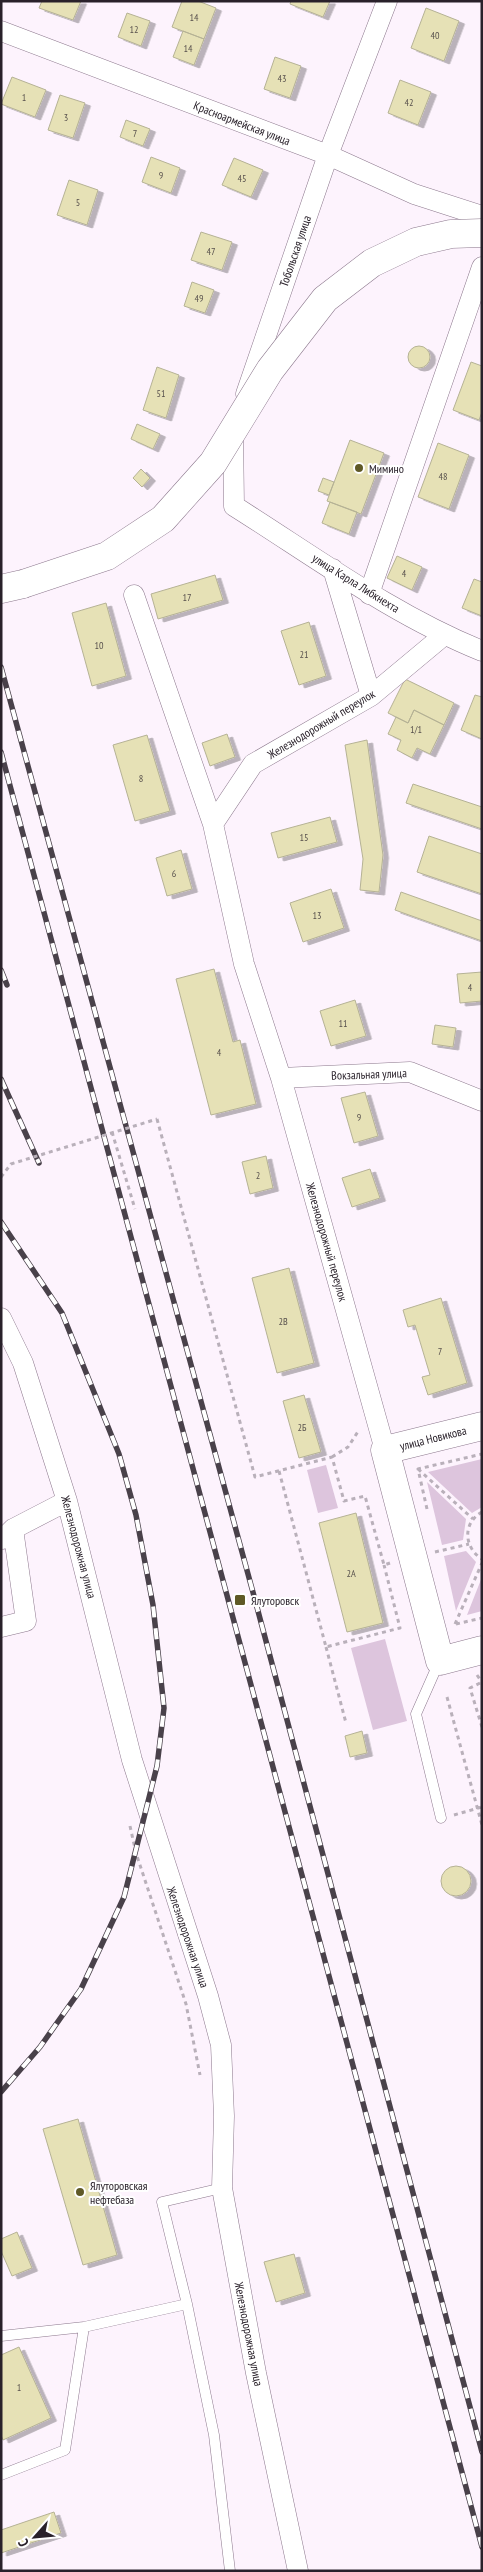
<svg xmlns="http://www.w3.org/2000/svg" width="483" height="2572" viewBox="0 0 483 2572" font-family="'PT Sans Narrow',sans-serif">
	<style>
		.green { fill: #ddc5dd }
		.building { fill: #e6e1b6; stroke: #b5b295; filter: url(#shadow) }
		.lines { fill: none; stroke-linecap: round; stroke-linejoin: round }
		.lane-casing { stroke: #8c788d; stroke-width: 11 }
		.street-casing { stroke: #8c788d; stroke-width: 21 }
		.secondary-casing { stroke: #8c788d; stroke-width: 29 }
		.path { stroke: #b9b0ba; stroke-width: 3; stroke-dasharray: 4 4; stroke-linecap: butt }
		.lane { stroke: #fff; stroke-width: 10 }
		.street { stroke: #fff; stroke-width: 20 }
		.secondary { stroke: #fff; stroke-width: 28 }
		.rail-casing { stroke: #49414a; stroke-width: 5.5 }
		.rail { stroke: #fff; stroke-width: 4; stroke-dasharray: 11; stroke-linecap: butt }
		.secondary-bridge-casing { stroke: #8c788d; stroke-width: 29; stroke-linecap: butt }
		.path-bridge { stroke: #b9b0ba; stroke-width: 3; stroke-dasharray: 4 4; stroke-linecap: butt }
		.secondary-bridge { stroke: #fff; stroke-width: 28 }
		.poi-dot { fill: #5f5926; stroke: #fff; stroke-width: 2 }
		.labels { text-anchor: middle; dominant-baseline: central; stroke-width: 4; stroke-linejoin: round; paint-order: stroke }
		.number-label { font-size: 10px; fill: #58514d }
		.street-label { font-size: 12px; fill: #29212a; stroke: #fff }
		.poi-label { font-size: 12px; fill: #29212a; stroke: #fff; text-anchor: start }
	</style>
	<defs>
		<filter id="shadow"><feDropShadow dx="5.5" dy="3" stdDeviation="0" flood-color="#0004"/></filter>
	</defs>
	<rect width="100%" height="100%" fill="#fdf3fd"/>
	<!-- green -->
	<path class="green" d="M482 1459V1507L472 1513 428 1472Z
		M326 1465 338 1508 318 1513 307 1470Z
		M427 1482 466 1519 463 1540 442 1545Z
		M466 1551 476 1562 456 1611 444 1556Z
		M482 1577V1611L467 1615Z
		M385 1639 407 1721 373 1730 351 1648Z"/>
	<!-- building -->
	<path class="building" d="M42 1H81L73 20 39 8Z
		M182 1H198L216 8 204 39 172 27Z
		M291 1H330L323 17 290 4Z
		M426 8 459 21 444 61 411 48Z
		M127 13 150 21 141 46 118 37Z
		M183 31 204 39 194 65 173 57Z
		M275 57 301 66 290 98 264 89Z
		M12 77 46 90 35 117 1 104Z
		M400 80 431 92 418 125 388 113Z
		M60 95 85 103 73 138 48 130Z
		M126 120 150 129 143 146 120 137Z
		M151 157 180 168 171 193 142 182Z
		M234 158 263 170 251 197 222 185Z
		M69 180 98 190 87 225 57 215Z
		M201 232 232 242 222 270 191 260Z
		M192 282 214 290 205 313 184 306Z
		M408 357a11 11 0 1 1 22 0a11 11 0 1 1-22 0Z
		M471 362 482 366V412L479 420 453 410Z
		M157 367 179 375 166 418 143 410Z
		M137 424 160 434 153 449 131 439Z
		M350 440 384 453 361 514 327 501Z
		M438 443 469 455 449 509 418 497Z
		M141 469 150 478 142 487 133 478Z
		M323 478 334 482 329 495 318 491Z
		M330 502 357 512 349 534 322 523Z
		M397 556 422 567 412 590 387 578Z
		M215 575 223 600 158 619 151 594Z
		M474 579 482 582V616L462 608Z
		M106 603 126 676 92 686 72 613Z
		M309 622 326 676 299 685 281 631Z
		M405 679 454 703 444 725 414 710 408 723 388 713Z
		M475 695 482 697V739L461 730Z
		M414 710 444 725 430 754 417 748 412 758 397 750 401 740 388 734 396 717 408 723Z
		M227 734 235 757 210 766 202 743Z
		M147 735 170 811 135 821 113 745Z
		M367 740 383 855 379 892 360 890 363 859 345 745Z
		M413 784 482 807V829L406 803Z
		M330 817 337 842 278 858 271 833Z
		M429 836 482 854V894L417 872Z
		M181 850 192 889 167 896 156 858Z
		M331 889 344 928 303 942 290 903Z
		M401 892 482 921V941L395 910Z
		M214 969 233 1042 240 1040 256 1104 211 1115 176 979Z
		M482 972V1001L460 1003 457 974Z
		M355 1000 366 1036 331 1046 320 1011Z
		M435 1025 456 1028 453 1047 432 1044Z
		M365 1092 378 1136 354 1143 341 1098Z
		M266 1156 273 1188 250 1194 242 1162Z
		M370 1169 380 1198 352 1207 342 1178Z
		M289 1268 314 1363 277 1373 252 1278Z
		M441 1298 467 1383 428 1395 422 1377 430 1375 415 1325 408 1327 403 1310Z
		M304 1395 321 1452 299 1458 283 1401Z
		M356 1513 383 1623 347 1632 319 1523Z
		M362 1731 367 1753 350 1757 345 1736Z
		M441 1881a15 15 0 1 1 30 0a15 15 0 1 1-30 0Z
		M78 2119 117 2255 83 2265 43 2129Z
		M17 2232 32 2268 12 2276 1 2251V2239Z
		M294 2254 305 2293 276 2302 264 2262Z
		M19 2347 51 2418 3 2440 1 2435V2355Z
		M54 2512 61 2533 1 2553V2530Z"/>
	<g class="lines">
		<!-- lane casing -->
		<g class="lane-casing">
			<path id="lane" d="M439 1662 416 1714 441 1818
				M222 2188 162 2202 187 2304 214 2435 230 2571
				M1 2336 84 2327
				M1 2475 65 2450 84 2327 187 2304"/>
		</g>
		<!-- street casing -->
		<g class="street-casing">
			<path id="street" d="M1 31 328 155 414 194 482 216
				M246 394 328 155 387 1
				M233 431 234 506C315 557 393 615 482 651
				M333 569 371 696
				M369 594 482 267
				M134 595 213 824
				M281 1078 410 1072 482 1101
				M1 1318 23 1363 67 1501 132 1760 208 1996 221 2045 224 2116 222 2188 256 2373 298 2571
				M385 1450 281 1078 244 964 213 824 253 764 371 696 443 636
				M3 1539 13 1529 67 1501
				M1 1627 26 1621 13 1529"/>
		</g>
		<!-- secondary casing -->
		<g class="secondary-casing">
			<path id="secondary" d="M1 589 23 584
				M482 1426 385 1450 440 1661 482 1650"/>
		</g>
		<!-- path -->
		<path class="path" d="M157 1119 255 1477 332 1457 344 1501 365 1496 384 1565 390 1563
			M112 1132 135 1209
			M332 1457 348 1447 359 1430
			M418 1469 473 1519
			M279 1471 326 1647 400 1628 384 1565
			M427 1509 418 1469 482 1454
			M482 1512C462 1523 464 1548 482 1559
			M435 1552 469 1544
			M455 1624 482 1563
			M456 1624 482 1618
			M326 1647 346 1723
			M477 1675 482 1682
			M480 1683 470 1688 482 1727
			M447 1697 482 1825
			M454 1815 482 1807
			M130 1826 136 1853 186 2004 200 2075"/>
		<!-- lane -->
		<use href="#lane" class="lane"/>
		<!-- street -->
		<use href="#street" class="street"/>
		<!-- secondary -->
		<use href="#secondary" class="secondary"/>
		<!-- rail casing -->
		<g class="rail-casing">
			<path id="rail" d="M1 667 254 1596 482 2452
				M1 752 482 2547
				M1 970 7 985
				M1 1079 39 1163
				M1 1222 62 1313 119 1454 136 1515 153 1605 164 1708 157 1766 124 1897 81 1989 40 2047 1 2092"/>
		</g>
		<!-- rail -->
		<use href="#rail" class="rail"/>
		<!-- secondary-bridge casing -->
		<g class="secondary-bridge-casing">
			<path id="secondary-bridge" d="M23 584 107 556 163 519 213 463 270 370 325 299 372 263 416 242 451 234 482 233"/>
		</g>
		<!-- path-bridge -->
		<path class="path-bridge" d="M1 1177 11 1164 157 1119"/>
		<!-- secondary-bridge -->
		<use href="#secondary-bridge" class="secondary-bridge"/>
	</g>
	<!-- markers -->
	<g class="poi-dot">
		<circle cx="359" cy="468" r="5"/>
		<rect x="234" y="1594" width="12" height="12" rx="2.5"/>
		<circle cx="80" cy="2192" r="5"/>
	</g>
	<g class="labels">
		<!-- number labels -->
		<g class="number-label">
			<text x="194" y="17">14</text>
			<text x="134" y="29">12</text>
			<text x="435" y="35">40</text>
			<text x="188" y="48">14</text>
			<text x="282" y="78">43</text>
			<text x="24" y="97">1</text>
			<text x="409" y="102">42</text>
			<text x="66" y="117">3</text>
			<text x="135" y="133">7</text>
			<text x="161" y="175">9</text>
			<text x="242" y="178">45</text>
			<text x="78" y="202">5</text>
			<text x="211" y="251">47</text>
			<text x="199" y="298">49</text>
			<text x="161" y="393">51</text>
			<text x="443" y="476">48</text>
			<text x="404" y="573">4</text>
			<text x="187" y="597">17</text>
			<text x="99" y="645">10</text>
			<text x="304" y="654">21</text>
			<text x="416" y="729">1/1</text>
			<text x="141" y="778">8</text>
			<text x="304" y="837">15</text>
			<text x="174" y="873">6</text>
			<text x="317" y="915">13</text>
			<text x="470" y="987">4</text>
			<text x="343" y="1023">11</text>
			<text x="219" y="1052">4</text>
			<text x="359" y="1117">9</text>
			<text x="258" y="1175">2</text>
			<text x="283" y="1321">2В</text>
			<text x="440" y="1351">7</text>
			<text x="302" y="1427">2Б</text>
			<text x="351" y="1573">2А</text>
			<text x="19" y="2387">1</text>
		</g>
		<!-- street labels -->
		<g class="street-label">
			<text transform="translate(242 123) rotate(21)">Красноармейская улица</text>
			<text transform="translate(295 251) rotate(-71)">Тобольская улица</text>
			<text transform="translate(356 583) rotate(32)">улица Карла Либкнехта</text>
			<text transform="translate(321 724) rotate(-31)">Железнодорожный переулок</text>
			<text transform="translate(369 1074) rotate(-2)">Вокзальная улица</text>
			<text transform="translate(327 1242) rotate(74)">Железнодорожный переулок</text>
			<text transform="translate(433 1438) rotate(-14)">улица Новикова</text>
			<text transform="translate(79 1547) rotate(75)">Железнодорожная улица</text>
			<text transform="translate(188 1937) rotate(71)">Железнодорожная улица</text>
			<text transform="translate(249 2334) rotate(79)">Железнодорожная улица</text>
		</g>
		<!-- poi labels -->
		<g class="poi-label">
			<text x="369" y="468">Мимино</text>
			<text x="251" y="1600">Ялуторовск</text>
			<text x="90" y="2185">Ялуторовская<tspan x="90" dy="14">нефтебаза</tspan></text>
		</g>
	</g>
	<!-- border -->
	<rect width="483" height="2572" fill="none" stroke="#29212a" stroke-width="5"/>
	<!-- north arrow -->
	<g transform="translate(35 2537) rotate(243)" stroke="#ffffff" stroke-width="4" paint-order="stroke">
	<path d="M0-4L9 19L0 12L-9 19Z" fill="#29212a"/>
	<text y="-8" font-size="14" font-weight="bold" text-anchor="middle" fill="#29212a">С</text>
	</g>
</svg>
